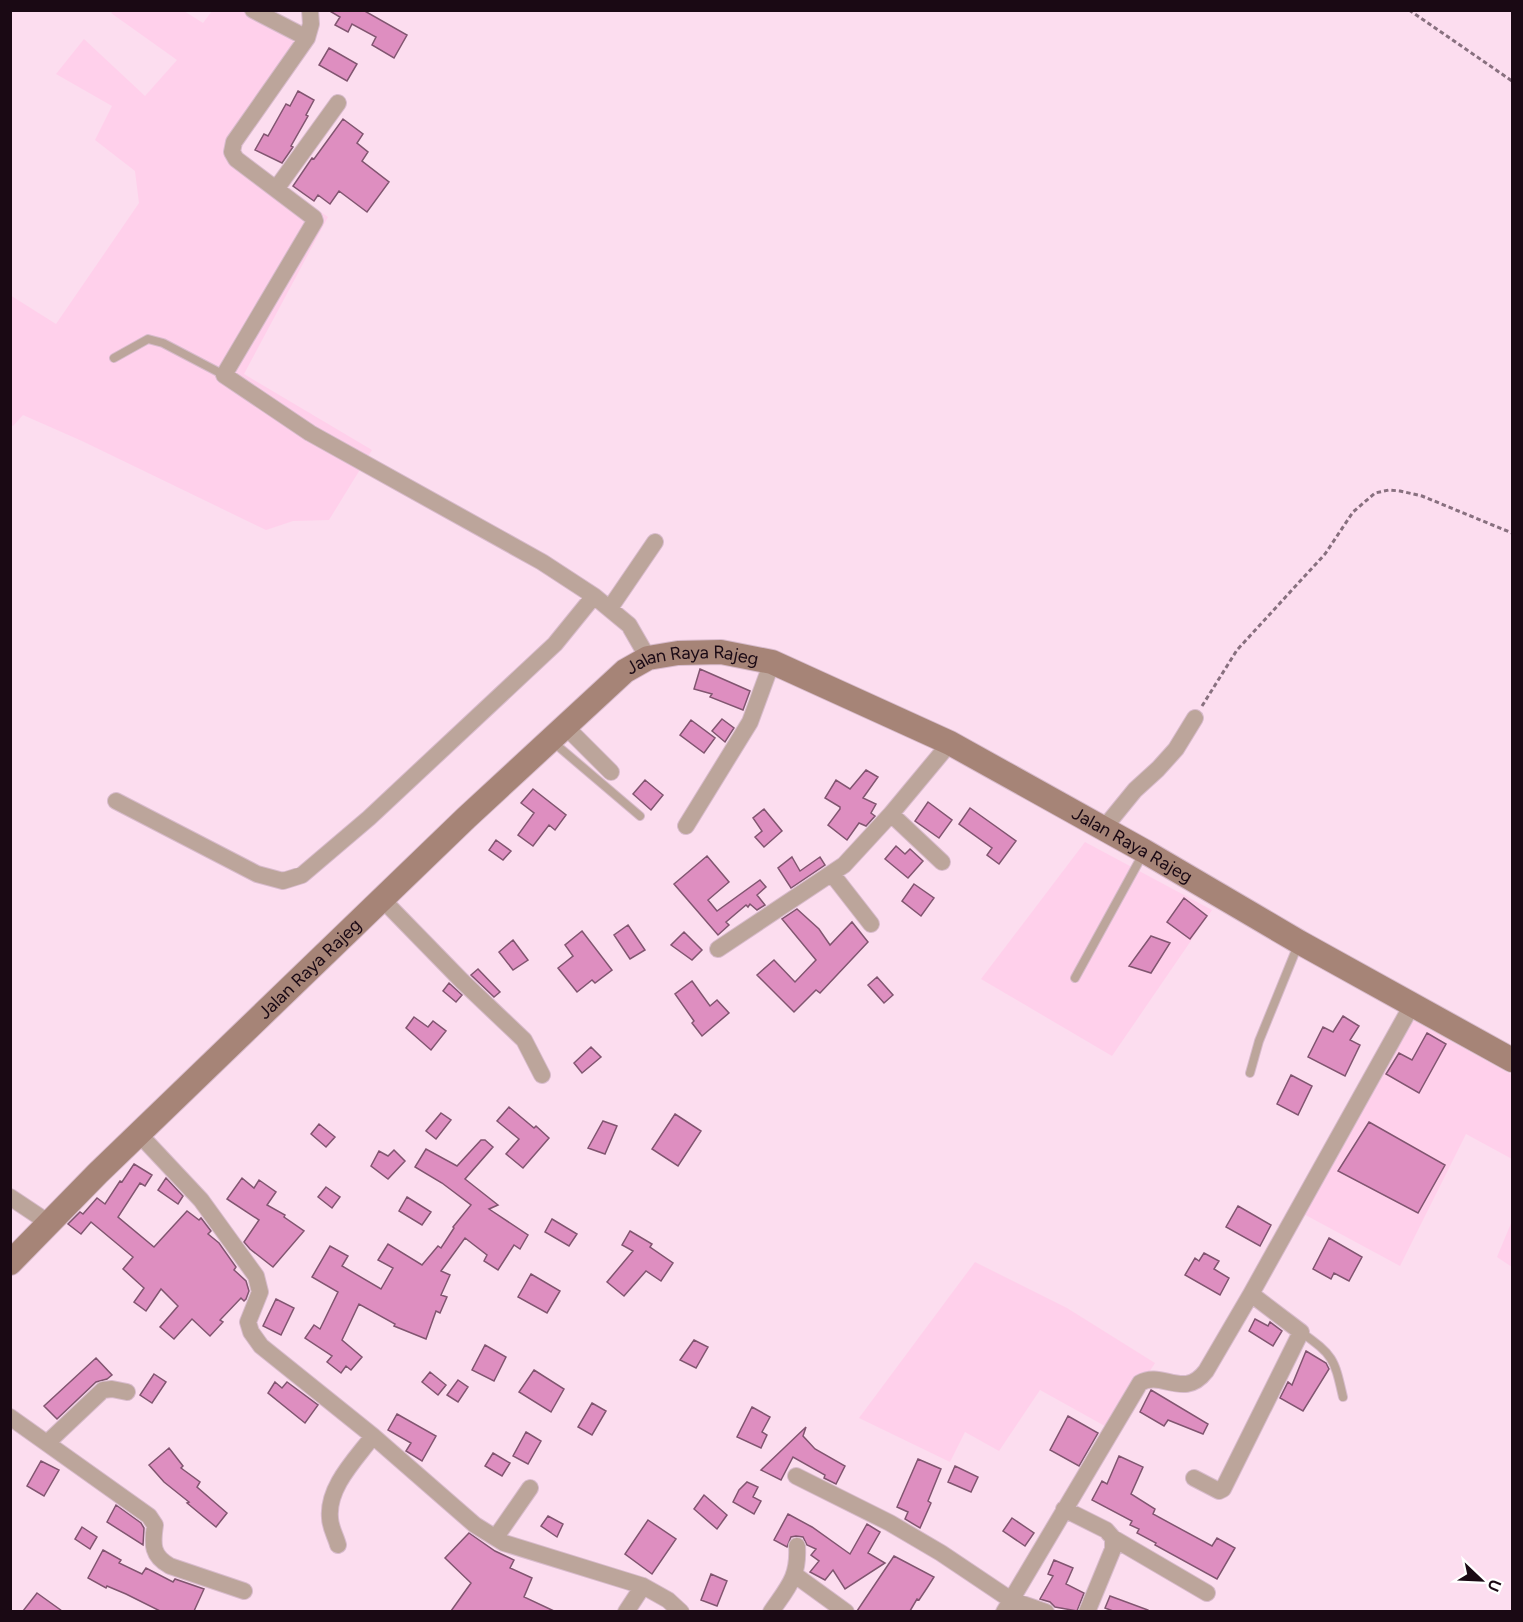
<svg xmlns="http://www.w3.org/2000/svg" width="1523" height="1622" viewBox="0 0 1523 1622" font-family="Figtree,sans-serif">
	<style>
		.built { fill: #ffd0eb }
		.building { fill: #de8ec0; stroke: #815570; stroke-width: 1.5 }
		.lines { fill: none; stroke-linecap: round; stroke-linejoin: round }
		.lane-casing { stroke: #d8bbcc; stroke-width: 10 }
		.street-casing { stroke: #d8bbcc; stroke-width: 18 }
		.secondary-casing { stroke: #d8bbcc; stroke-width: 26 }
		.path { stroke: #88707f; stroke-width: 3; stroke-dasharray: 4.5 3; stroke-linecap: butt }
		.lane { stroke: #bca59b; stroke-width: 8 }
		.street { stroke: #bca59b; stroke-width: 16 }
		.secondary { stroke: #a68477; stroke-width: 24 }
		.labels { text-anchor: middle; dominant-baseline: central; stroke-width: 4.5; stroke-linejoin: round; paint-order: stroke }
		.street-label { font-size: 18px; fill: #1a0914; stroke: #fff }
	</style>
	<rect width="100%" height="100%" fill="#fcddef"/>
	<!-- built -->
	<path class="built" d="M115 10 184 11 203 23 212 11H264L304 32 227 147 328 217 244 374 372 450 329 520 293 521 266 530 82 441 23 415 13 426 11 425 10 295 56 324 139 203 135 171 95 140 112 106 56 74 84 39 145 96 177 60 111 13Z
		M1085 842 1212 910 1112 1056 981 979Z
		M1409 1018 1512 1075V1159L1466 1134 1400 1266 1300 1212Z
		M1512 1221V1267L1497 1257Z
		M975 1262 1067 1308 1155 1363 1112 1430 1040 1390 999 1451 965 1432 950 1462 859 1418Z"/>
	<!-- building -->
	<path class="building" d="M328 10H363L407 35 394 58 372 45 376 37 352 24 348 32 335 25 340 17Z
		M329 48 357 64 347 81 319 65Z
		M298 91 314 100 306 115 308 116 291 146 293 147 282 163 255 150 264 134 268 136 286 104 290 106Z
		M343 119 363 134 357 143 368 152 362 161 389 182 367 212 339 191 330 204 318 195 314 201 293 186 312 158 314 159Z
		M700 669 750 691 743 710 710 697 712 694 694 689Z
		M722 719 734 728 725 742 712 731Z
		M691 720 715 738 704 753 680 735Z
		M866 770 878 777 863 798 876 804 871 813 875 816 866 826 859 823 847 840 828 825 840 809V807L825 798 836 780 850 789Z
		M645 780 663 795 651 810 633 794Z
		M533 789 566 815 555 830 549 825 533 846 518 835 534 813 521 803Z
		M928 802 952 820 939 838 915 821Z
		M970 808 1016 841 999 864 987 855 992 848 959 824Z
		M764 809 782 831 764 847 755 837 762 831 753 818Z
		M496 840 511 851 503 860 489 850Z
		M896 846 905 854 910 849 923 861 908 878 885 859Z
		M707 856 729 882 708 900 717 911 760 880 766 887 757 895 765 905 757 910 750 904 748 907 746 905 726 922 729 925 718 935 674 884Z
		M792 857 800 871 820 857 825 865 791 888 778 868Z
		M914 884 934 898 921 916 902 901Z
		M1184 898 1207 916 1190 939 1167 922Z
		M797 909 819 929 830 945 852 922 868 942 820 993 816 990 794 1012 757 975 774 960 795 982 816 960 782 919Z
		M628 925 645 950 630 959 614 935Z
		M582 931 612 970 595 983 592 980 577 992 558 968 573 956 565 945Z
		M684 932 702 950 692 960 671 945Z
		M1151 936 1170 943 1151 973 1129 966Z
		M513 940 528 960 513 970 499 952Z
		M478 969 500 992 494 997 471 975Z
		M877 977 893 995 884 1003 868 985Z
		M692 981 710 1006 717 1000 729 1013 702 1036 692 1023 694 1021 675 994Z
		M449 983 462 995 456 1002 443 991Z
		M1343 1016 1359 1026 1350 1040 1360 1045 1345 1076 1308 1057 1323 1027 1333 1032Z
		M414 1017 428 1027 433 1021 446 1031 431 1050 406 1028Z
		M1427 1033 1446 1044 1419 1093 1386 1074 1399 1053 1412 1060Z
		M591 1047 601 1057 582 1073 574 1063Z
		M1291 1075 1312 1086 1298 1115 1277 1104Z
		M509 1107 534 1128 536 1126 549 1138 523 1168 506 1154 519 1139 497 1121Z
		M441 1113 451 1120 436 1139 426 1131Z
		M675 1114 701 1131 678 1166 652 1149Z
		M603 1121 617 1126 605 1154 588 1148Z
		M1369 1122 1445 1165 1418 1213 1338 1171Z
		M319 1124 335 1137 326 1147 311 1134Z
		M481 1140H485L493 1147 465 1179 498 1205 489 1209 528 1235 520 1249 514 1245 498 1270 484 1261 487 1255 465 1238 441 1271 450 1275 441 1295 447 1297 440 1313 436 1311 426 1339 394 1326 395 1324 359 1304 342 1340 362 1357 351 1370 346 1366 341 1373 327 1362 332 1356 305 1338 314 1325 320 1329 338 1292 312 1277 330 1246 348 1256 342 1266 381 1289 393 1268 378 1260 388 1244 422 1265 438 1246 441 1248 454 1228 453 1227 471 1205 442 1183 415 1167 426 1149 457 1166Z
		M394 1150 405 1161 388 1179 371 1166 379 1151 388 1156Z
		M134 1164 152 1175 145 1186 140 1183 118 1217 154 1247 187 1211 199 1220 201 1218 211 1231 208 1234 219 1243 236 1267 234 1270 246 1281 249 1291 246 1299 244 1301 241 1298 220 1320 223 1322 210 1336 192 1319 174 1339 160 1327 178 1306 161 1289 146 1311 134 1302 144 1288 123 1269 133 1257 91 1222 81 1234 68 1224 80 1212 83 1214 97 1198 105 1204 120 1181 122 1182Z
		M166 1178 183 1196 178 1204 158 1190Z
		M242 1178 254 1188 259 1180 276 1192 267 1205 285 1215 284 1217 304 1231 273 1267 250 1249 244 1242 259 1220 227 1199Z
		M326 1187 340 1197 332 1208 318 1197Z
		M407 1197 431 1212 422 1225 399 1211Z
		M1238 1206 1271 1225 1260 1246 1226 1227Z
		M552 1219 577 1234 569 1246 545 1232Z
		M630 1231 652 1244 650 1247 673 1263 661 1281 646 1271 624 1296 607 1282 633 1251 622 1245Z
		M1329 1238 1362 1257 1349 1281 1334 1273 1331 1279 1313 1269Z
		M1204 1253 1219 1261 1214 1269 1229 1278 1220 1295 1185 1275 1195 1258 1199 1261Z
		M531 1274 560 1291 547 1313 518 1297Z
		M276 1299 294 1308 281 1335 263 1326Z
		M1255 1319 1268 1326 1270 1322 1282 1331 1273 1346 1249 1331Z
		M694 1340 708 1347 696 1368 680 1360Z
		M485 1345 506 1357 494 1381 472 1370Z
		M1306 1351 1326 1363 1329 1369 1303 1411 1280 1398 1288 1382 1292 1385Z
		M96 1358 112 1375 107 1379 96 1382 57 1419 44 1406Z
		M534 1370 564 1389 551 1412 519 1392Z
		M430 1372 446 1385 438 1395 422 1382Z
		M154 1374 166 1382 152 1403 140 1395Z
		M458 1380 468 1387 458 1402 447 1395Z
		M275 1382 282 1388 287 1382 318 1405 305 1423 268 1393Z
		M1151 1390 1208 1424 1203 1434 1168 1420 1164 1426 1140 1412Z
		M592 1403 606 1411 592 1435 578 1427Z
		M752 1407 770 1417 762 1432 767 1435 761 1448 737 1437Z
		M397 1414 436 1436 422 1461 406 1451 411 1443 388 1430Z
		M1068 1416 1098 1433 1079 1466 1050 1450Z
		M806 1427 803 1436 815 1449 845 1466 836 1484 824 1478 825 1475 793 1457 781 1480 761 1470Z
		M526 1432 541 1441 528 1464 513 1456Z
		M169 1448 183 1466 181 1468 200 1482 197 1487 227 1513 216 1527 187 1503 189 1502 164 1482 149 1465Z
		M493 1453 510 1463 502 1476 485 1466Z
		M1119 1456 1143 1467 1131 1494 1155 1509 1153 1514 1212 1546 1217 1538 1235 1548 1217 1579 1155 1545 1156 1543 1137 1533 1139 1529 1130 1525 1132 1521 1092 1500 1102 1481 1107 1484Z
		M918 1459 941 1469 928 1501 931 1503 920 1528 905 1519 908 1512 897 1507Z
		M41 1461 59 1470 44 1496 27 1486Z
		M955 1466 978 1477 971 1492 948 1482Z
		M747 1482 758 1487 753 1497 761 1501 754 1514 733 1502 739 1490Z
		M704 1495 727 1515 717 1529 694 1509Z
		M116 1505 141 1523 144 1528 143 1545 107 1522Z
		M788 1514 812 1527 850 1554 867 1524 880 1532 868 1553 885 1563 845 1589 833 1570 825 1580 810 1572 819 1561 811 1555 816 1549 807 1545 803 1537 796 1536 791 1537 787 1547 774 1540Z
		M548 1516 563 1524 557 1537 541 1526Z
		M1012 1518 1034 1533 1025 1546 1003 1531Z
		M648 1520 676 1539 652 1574 625 1554Z
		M82 1527 97 1537 90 1549 75 1539Z
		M469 1533 495 1551 514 1560 510 1568 532 1578 524 1597 554 1611H451L471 1583 445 1558Z
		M103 1550 121 1560 119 1563 142 1574 146 1568 173 1582 175 1579 204 1589 194 1611H160L126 1594 107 1586 106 1588 88 1578Z
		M894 1556 934 1577 927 1588 919 1600 917 1599 910 1611H857Z
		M1054 1560 1073 1568 1066 1584 1084 1593 1077 1611 1055 1607 1050 1602 1040 1599 1053 1576 1048 1574Z
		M711 1574 727 1581 717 1606 701 1600Z
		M37 1593 62 1611H23Z
		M1110 1596 1148 1610V1611H1113L1105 1608Z"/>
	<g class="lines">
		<!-- lane casing -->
		<g class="lane-casing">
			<path id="lane" d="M114 358 148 339 163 343 224 375
				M553 742 640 816
				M1075 978 1143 854
				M1250 1073 1259 1041 1298 945
				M1301 1332C1334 1356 1334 1358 1343 1397"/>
		</g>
		<!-- street casing -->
		<g class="street-casing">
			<path id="street" d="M253 10 307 38
				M310 10 311 24 307 38 234 142 232 152 236 159 314 218 315 221 224 375 310 433 542 562 594 596 629 625 648 658
				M276 189 338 103
				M610 608 655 542
				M565 726 611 772
				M116 801 257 874 283 881 302 875 369 818 555 644 594 596
				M891 814 942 862
				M686 826 750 722 772 662
				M1104 828 1135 790 1158 769 1176 749 1195 718
				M832 874 871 924
				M382 899 462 981 524 1040 542 1075
				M718 949 844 865 891 814 950 743
				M139 1134 201 1200 256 1276 260 1292 248 1322 251 1332 261 1346 373 1436 475 1525 504 1543 643 1586 668 1600 681 1612
				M10 1197 49 1223
				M10 1417 149 1516 155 1525C152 1545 152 1556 170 1566L244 1591
				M47 1443 103 1390 112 1389 127 1392
				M796 1476 890 1523 941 1553 1011 1600 1046 1612
				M1194 1478 1219 1491 1223 1489 1301 1332 1251 1294
				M1064 1509 1106 1530 1113 1538V1549L1087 1612
				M496 1537 530 1488
				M1113 1538 1207 1593
				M338 1545C336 1537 330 1527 330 1518 327 1487 356 1459 373 1436
				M795 1575 846 1612
				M626 1612 643 1586
				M771 1612C788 1587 799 1577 797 1546
				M1004 1612 1140 1383C1162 1370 1184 1400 1206 1371L1251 1294 1412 1005"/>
		</g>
		<!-- secondary casing -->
		<g class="secondary-casing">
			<g id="secondary">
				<path id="s1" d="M10 1263 98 1173 466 818 625 671 648 658 678 653 721 652 772 662 950 743 1144 851 1299 942 1512 1060"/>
			</g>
		</g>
		<!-- path -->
		<path class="path" d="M1409 10 1512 81
			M1202 706 1237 650 1325 554 1353 512 1375 493 1389 490 1400 491 1422 496 1512 533"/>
		<!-- lane -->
		<use href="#lane" class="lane"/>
		<!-- street -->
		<use href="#street" class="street"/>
		<!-- secondary -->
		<use href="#secondary" class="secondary"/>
	</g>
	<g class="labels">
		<!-- street labels -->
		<g class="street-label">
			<text stroke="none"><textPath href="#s1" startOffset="924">Jalan Raya Rajeg</textPath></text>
			<text stroke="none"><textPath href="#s1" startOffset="1410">Jalan Raya Rajeg</textPath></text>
			<text stroke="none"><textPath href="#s1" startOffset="420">Jalan Raya Rajeg</textPath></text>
		</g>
	</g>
	<!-- border -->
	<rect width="1523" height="1622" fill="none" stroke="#1a0914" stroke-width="24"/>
	<!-- north arrow -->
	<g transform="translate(1481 1580) rotate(113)" stroke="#ffffff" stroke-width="4.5" paint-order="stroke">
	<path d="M0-4.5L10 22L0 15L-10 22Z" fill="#1a0914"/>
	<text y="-9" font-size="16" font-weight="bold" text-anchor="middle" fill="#1a0914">U</text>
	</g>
</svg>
